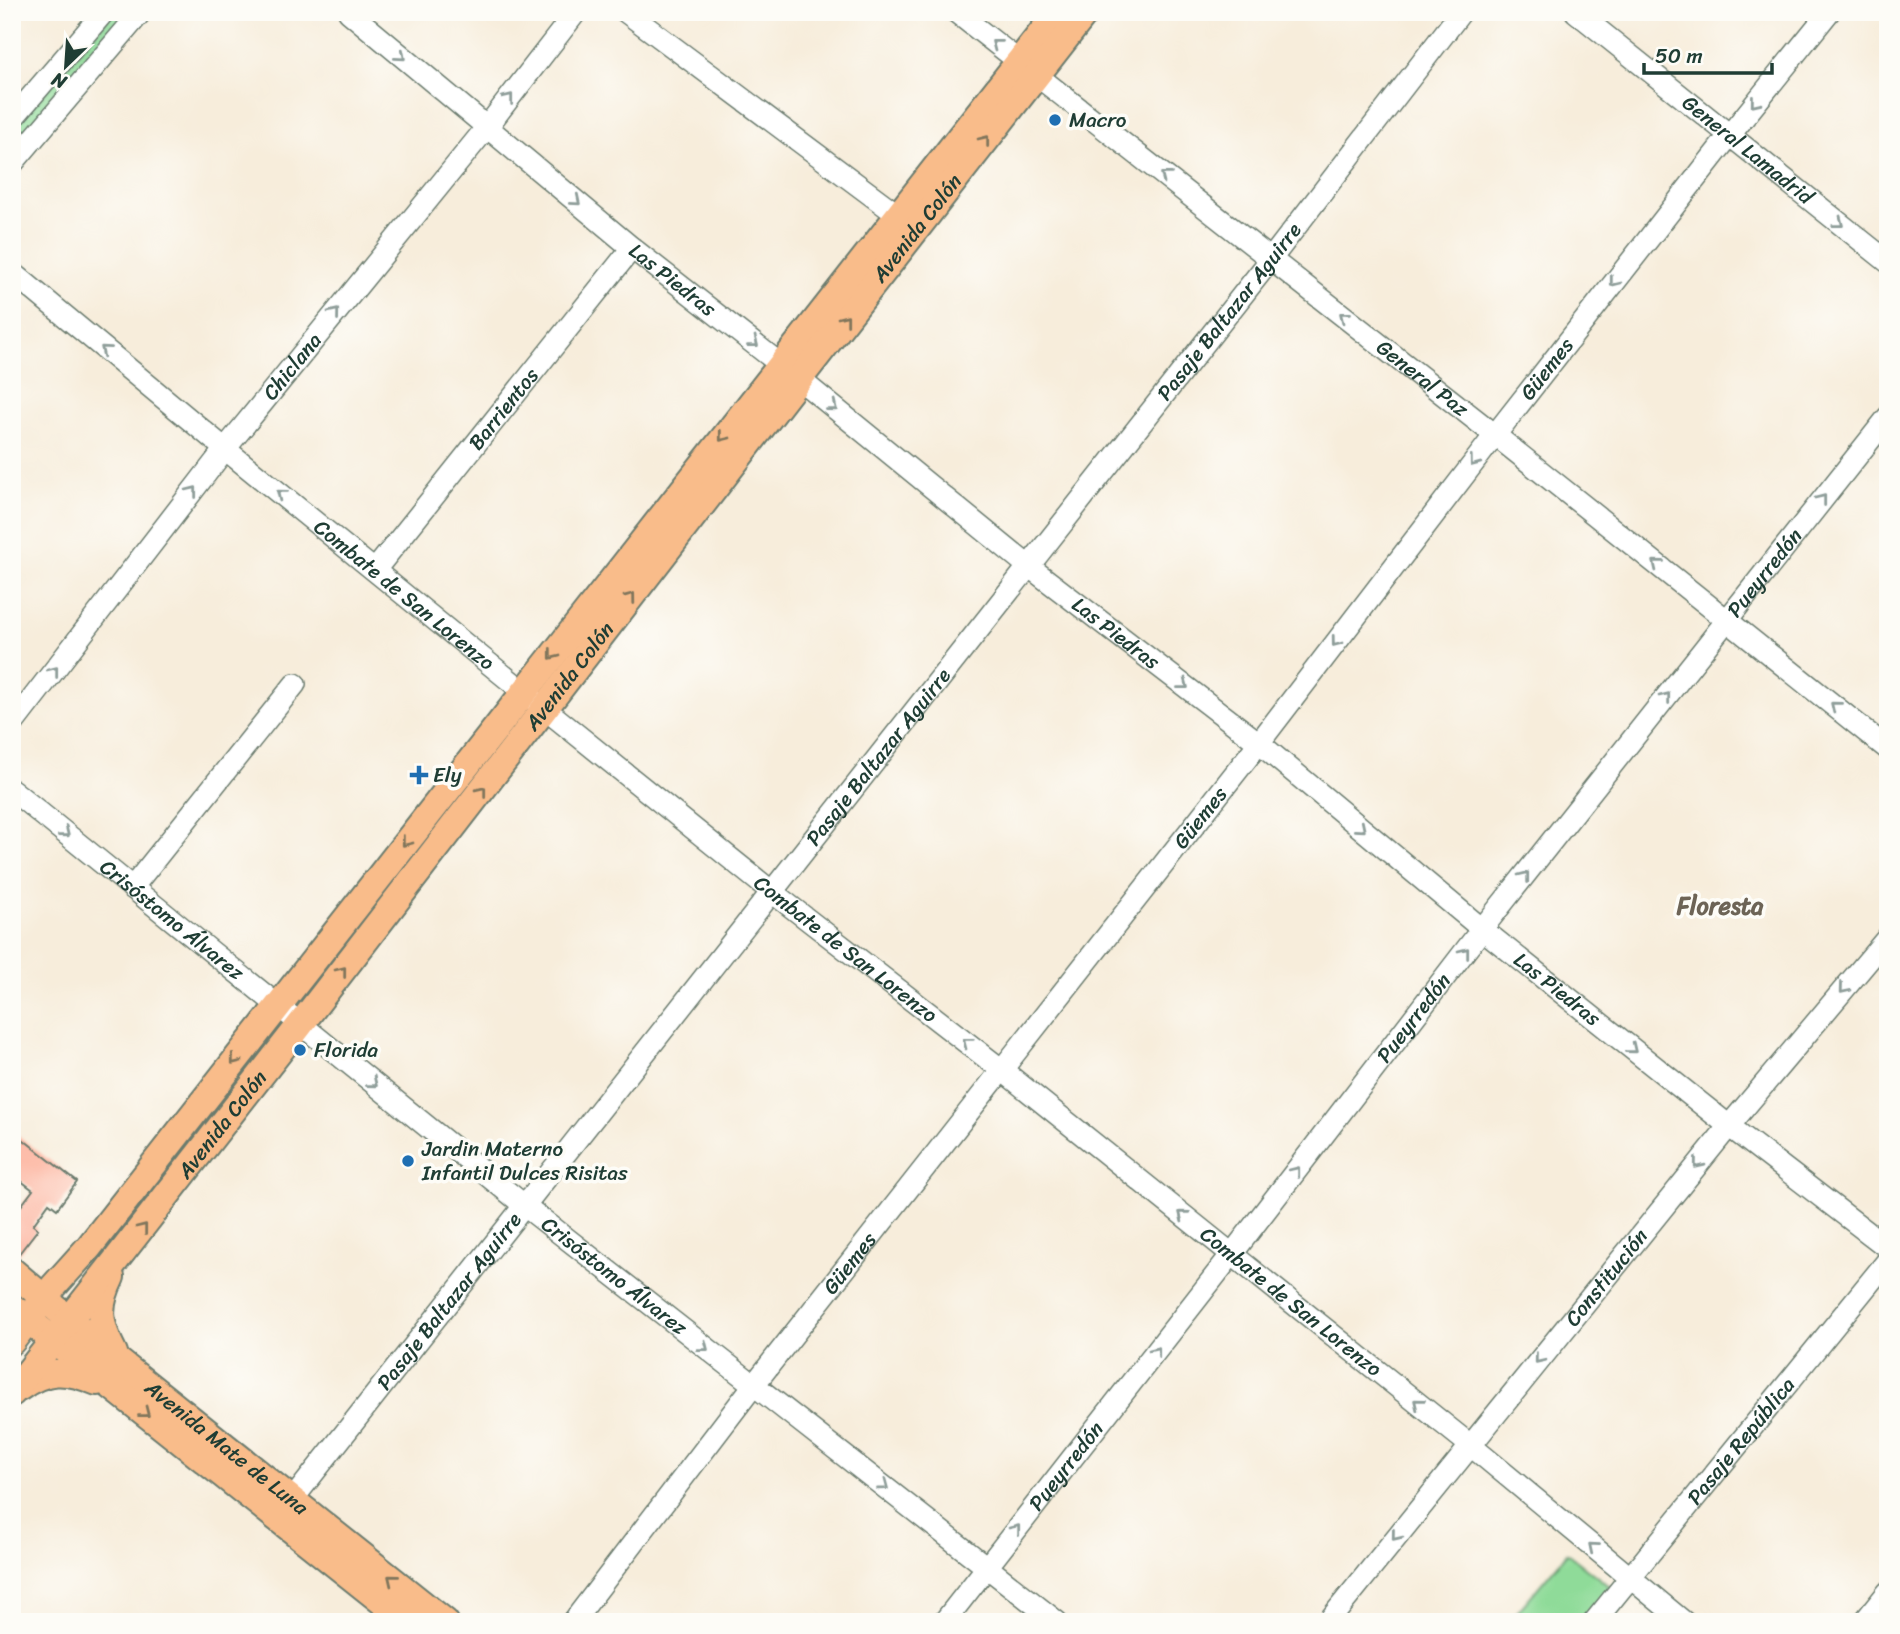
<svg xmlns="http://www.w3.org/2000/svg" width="1900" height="1634" viewBox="0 0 1900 1634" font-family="Sriracha,sans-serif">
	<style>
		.green { fill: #8fdb99; stroke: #578c66; stroke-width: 2 }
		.building { fill: #fdac95 }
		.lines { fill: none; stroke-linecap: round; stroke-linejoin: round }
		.minor-casing { stroke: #6b7b6e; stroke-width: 24 }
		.major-casing { stroke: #6b7b6e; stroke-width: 30 }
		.minor { stroke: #fff; stroke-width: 21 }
		.major { stroke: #f9bc8a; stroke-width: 26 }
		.oneway { stroke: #8f9e9a }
		.oneway2 { stroke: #81765b }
		.poi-dot { fill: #1f6fb2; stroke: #fdfcf7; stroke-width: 2.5 }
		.labels { text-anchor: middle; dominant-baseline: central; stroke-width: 7; stroke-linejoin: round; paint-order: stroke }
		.poi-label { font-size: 21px; fill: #1f3d34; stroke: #fdfcf7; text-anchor: start }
		.street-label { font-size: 21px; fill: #1f3d34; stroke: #fdfcf7 }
		.quarter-label { font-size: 24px; font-weight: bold; fill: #6d6456; stroke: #fdfcf7 }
	</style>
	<rect width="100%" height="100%" fill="#fdfcf7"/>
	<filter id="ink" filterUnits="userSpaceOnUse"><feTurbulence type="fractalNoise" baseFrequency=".0143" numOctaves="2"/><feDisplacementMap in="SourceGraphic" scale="14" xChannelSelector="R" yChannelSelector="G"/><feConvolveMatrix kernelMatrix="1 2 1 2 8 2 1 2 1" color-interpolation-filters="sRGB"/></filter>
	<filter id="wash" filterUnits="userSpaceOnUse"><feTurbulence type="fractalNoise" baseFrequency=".00686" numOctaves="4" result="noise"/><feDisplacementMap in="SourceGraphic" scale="28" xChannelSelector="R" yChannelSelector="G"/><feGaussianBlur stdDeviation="1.57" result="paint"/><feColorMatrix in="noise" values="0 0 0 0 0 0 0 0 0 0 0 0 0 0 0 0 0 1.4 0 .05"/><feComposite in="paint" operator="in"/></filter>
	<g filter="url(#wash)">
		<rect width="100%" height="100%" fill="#f7eddb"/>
		<!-- green -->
		<path class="green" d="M113 12H130L12 150V130Z
			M1567 1553 1614 1590 1589 1622H1509Z"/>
		<g id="blocks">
			<!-- building -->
			<path class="building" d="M15 1133 77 1182 57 1209 49 1203 33 1225 38 1229 18 1255 12 1251V1207L17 1211 33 1190 12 1174V1136Z"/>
		</g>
	</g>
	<g filter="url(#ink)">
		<use href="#blocks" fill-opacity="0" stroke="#6b7b6e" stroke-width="2"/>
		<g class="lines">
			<!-- minor casing -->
			<g class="minor-casing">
				<g id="minor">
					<path id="s1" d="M349 12 632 248 799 379 1027 565 1259 743 1482 929 1729 1126 1888 1248"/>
					<path d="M626 12 898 215"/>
					<path id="s2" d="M956 12 1495 435 1888 749"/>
					<path id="s3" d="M1576 12 1888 262"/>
					<path d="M12 119 104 12"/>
					<path d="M12 164 141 12"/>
					<path id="s4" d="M12 272 225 449 524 692 772 892 1002 1070 1470 1445 1684 1622"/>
					<path id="s5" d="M375 570 632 248"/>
					<path id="s6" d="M12 725 225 449 487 127 576 12"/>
					<path id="s7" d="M12 790 525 1206 1057 1622"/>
					<path d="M132 888 295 684"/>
					<path id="s8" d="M293 1499 1271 259 1461 12"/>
					<path id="s9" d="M573 1622 753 1386 1259 743 1495 435 1729 136 1829 12"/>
					<path id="s10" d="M944 1622 1232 1254 1482 929 1888 417"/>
					<path id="s11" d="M1328 1622 1729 1126 1888 937"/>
					<path id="s12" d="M1594 1622 1888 1260"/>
					<path d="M1864 1622 1888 1592"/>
				</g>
			</g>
			<!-- major casing -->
			<g class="major-casing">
				<g id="major">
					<path id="s13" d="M12 1271 118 1361 445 1622"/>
					<path d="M111 1277C96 1308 99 1324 114 1353"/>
					<path d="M12 1307 408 1622"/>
					<path d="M12 1341 54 1286 89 1247 1058 12"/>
					<path d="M19 1388C47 1368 66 1369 97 1382"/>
					<path id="s14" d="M12 1393 300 1025 799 379 1086 12"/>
				</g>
			</g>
			<!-- minor -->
			<use href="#minor" class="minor"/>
			<!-- major -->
			<use href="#major" class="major"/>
		</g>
		<!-- one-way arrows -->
		<defs><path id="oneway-chevron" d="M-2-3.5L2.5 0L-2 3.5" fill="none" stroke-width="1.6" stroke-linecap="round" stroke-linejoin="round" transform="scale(1.75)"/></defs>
		<g class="oneway">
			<use href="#oneway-chevron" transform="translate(996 44) rotate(-142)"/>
			<use href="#oneway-chevron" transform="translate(401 56) rotate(40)"/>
			<use href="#oneway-chevron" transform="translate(509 98) rotate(-52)"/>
			<use href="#oneway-chevron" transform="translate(1755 103) rotate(129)"/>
			<use href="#oneway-chevron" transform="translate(1165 176) rotate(-142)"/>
			<use href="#oneway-chevron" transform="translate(576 201) rotate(40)"/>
			<use href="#oneway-chevron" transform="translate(1839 223) rotate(38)"/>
			<use href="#oneway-chevron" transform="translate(1614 282) rotate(128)"/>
			<use href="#oneway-chevron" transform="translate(335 313) rotate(-51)"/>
			<use href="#oneway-chevron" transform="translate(1344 316) rotate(-142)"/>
			<use href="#oneway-chevron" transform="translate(754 343) rotate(38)"/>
			<use href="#oneway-chevron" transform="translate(105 350) rotate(-140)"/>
			<use href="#oneway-chevron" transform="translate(833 407) rotate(39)"/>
			<use href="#oneway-chevron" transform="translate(1474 462) rotate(127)"/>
			<use href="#oneway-chevron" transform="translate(193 491) rotate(-52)"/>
			<use href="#oneway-chevron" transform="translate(281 494) rotate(-141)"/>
			<use href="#oneway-chevron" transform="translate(1822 499) rotate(-52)"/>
			<use href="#oneway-chevron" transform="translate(1657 564) rotate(-141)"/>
			<use href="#oneway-chevron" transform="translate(1336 642) rotate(127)"/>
			<use href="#oneway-chevron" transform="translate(54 671) rotate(-52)"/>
			<use href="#oneway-chevron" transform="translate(1184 685) rotate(38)"/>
			<use href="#oneway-chevron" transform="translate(1666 697) rotate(-52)"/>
			<use href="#oneway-chevron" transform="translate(1835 706) rotate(-141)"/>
			<use href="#oneway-chevron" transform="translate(1361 828) rotate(40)"/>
			<use href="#oneway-chevron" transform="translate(65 833) rotate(39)"/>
			<use href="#oneway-chevron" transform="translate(1525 876) rotate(-52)"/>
			<use href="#oneway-chevron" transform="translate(1465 952) rotate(-52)"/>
			<use href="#oneway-chevron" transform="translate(1844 989) rotate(130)"/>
			<use href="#oneway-chevron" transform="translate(967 1042) rotate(-142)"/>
			<use href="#oneway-chevron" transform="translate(1632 1049) rotate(39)"/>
			<use href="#oneway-chevron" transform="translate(373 1083) rotate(39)"/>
			<use href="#oneway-chevron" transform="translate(1698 1164) rotate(129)"/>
			<use href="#oneway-chevron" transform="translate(1296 1171) rotate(-52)"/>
			<use href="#oneway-chevron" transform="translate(1183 1215) rotate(-141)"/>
			<use href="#oneway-chevron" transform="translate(704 1347) rotate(38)"/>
			<use href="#oneway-chevron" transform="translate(1156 1351) rotate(-52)"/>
			<use href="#oneway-chevron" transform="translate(1539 1359) rotate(129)"/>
			<use href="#oneway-chevron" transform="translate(1418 1403) rotate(-141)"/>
			<use href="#oneway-chevron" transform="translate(884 1486) rotate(37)"/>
			<use href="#oneway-chevron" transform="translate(1016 1529) rotate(-52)"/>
			<use href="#oneway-chevron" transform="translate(1396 1536) rotate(129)"/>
			<use href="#oneway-chevron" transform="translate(1593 1547) rotate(-140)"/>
		</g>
		<g class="oneway2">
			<use href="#oneway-chevron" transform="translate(985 140) rotate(-52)"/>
			<use href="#oneway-chevron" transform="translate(845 319) rotate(-52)"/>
			<use href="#oneway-chevron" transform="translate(723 437) rotate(128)"/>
			<use href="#oneway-chevron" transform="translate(631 597) rotate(-53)"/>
			<use href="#oneway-chevron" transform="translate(553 655) rotate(128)"/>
			<use href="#oneway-chevron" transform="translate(482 791) rotate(-52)"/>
			<use href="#oneway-chevron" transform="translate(406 842) rotate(128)"/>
			<use href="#oneway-chevron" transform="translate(342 971) rotate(-52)"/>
			<use href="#oneway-chevron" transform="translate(235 1060) rotate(128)"/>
			<use href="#oneway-chevron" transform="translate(143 1228) rotate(-52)"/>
			<use href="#oneway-chevron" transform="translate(145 1413) rotate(38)"/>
			<use href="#oneway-chevron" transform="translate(392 1579) rotate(-141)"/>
		</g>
	</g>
	<!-- markers -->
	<g class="poi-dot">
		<circle cx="1055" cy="120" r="7"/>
		<path d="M415.5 764.5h7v7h7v7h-7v7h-7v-7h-7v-7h7z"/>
		<circle cx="300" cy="1050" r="7"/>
		<circle cx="408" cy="1161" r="7"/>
	</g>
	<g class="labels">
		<!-- poi labels -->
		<g class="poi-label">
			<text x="1069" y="120">Macro</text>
			<text x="433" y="775">Ely</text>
			<text x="314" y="1050">Florida</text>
			<text x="422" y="1149">Jardin Materno<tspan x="422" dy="24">Infantil Dulces Risitas</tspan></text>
		</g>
		<!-- street labels -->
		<g class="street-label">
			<text stroke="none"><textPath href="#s3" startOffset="220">General Lamadrid</textPath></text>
			<text stroke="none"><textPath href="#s14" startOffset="1475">Avenida Colón</textPath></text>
			<text stroke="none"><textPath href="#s1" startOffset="420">Las Piedras</textPath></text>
			<text stroke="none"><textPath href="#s8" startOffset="1512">Pasaje Baltazar Aguirre</textPath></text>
			<text stroke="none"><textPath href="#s6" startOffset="455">Chiclana</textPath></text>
			<text stroke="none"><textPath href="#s9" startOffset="1587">Güemes</textPath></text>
			<text stroke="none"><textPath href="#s2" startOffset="593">General Paz</textPath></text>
			<text stroke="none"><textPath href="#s5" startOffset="206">Barrientos</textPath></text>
			<text stroke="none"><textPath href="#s10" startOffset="1332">Pueyrredón</textPath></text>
			<text stroke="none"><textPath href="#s4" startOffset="508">Combate de San Lorenzo</textPath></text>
			<text stroke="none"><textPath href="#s1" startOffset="987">Las Piedras</textPath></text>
			<text stroke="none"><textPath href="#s14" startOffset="908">Avenida Colón</textPath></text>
			<text stroke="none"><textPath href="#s8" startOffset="945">Pasaje Baltazar Aguirre</textPath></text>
			<text stroke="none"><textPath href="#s9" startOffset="1020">Güemes</textPath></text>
			<text stroke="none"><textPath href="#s7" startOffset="206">Crisóstomo Álvarez</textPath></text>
			<text stroke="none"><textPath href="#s4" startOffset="1074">Combate de San Lorenzo</textPath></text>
			<text stroke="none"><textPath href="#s1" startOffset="1554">Las Piedras</textPath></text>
			<text stroke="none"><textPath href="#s10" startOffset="765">Pueyrredón</textPath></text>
			<text stroke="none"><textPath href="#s14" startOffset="341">Avenida Colón</textPath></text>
			<text stroke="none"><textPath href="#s9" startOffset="453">Güemes</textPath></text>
			<text stroke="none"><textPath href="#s7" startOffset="774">Crisóstomo Álvarez</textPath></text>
			<text stroke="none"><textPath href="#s11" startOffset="443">Constitución</textPath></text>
			<text stroke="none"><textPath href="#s8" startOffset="252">Pasaje Baltazar Aguirre</textPath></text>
			<text stroke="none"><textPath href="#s4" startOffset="1642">Combate de San Lorenzo</textPath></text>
			<text stroke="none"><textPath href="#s12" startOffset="233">Pasaje República</textPath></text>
			<text stroke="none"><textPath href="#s13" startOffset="278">Avenida Mate de Luna</textPath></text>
			<text stroke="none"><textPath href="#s10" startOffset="198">Pueyrredón</textPath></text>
		</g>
		<!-- quarter labels -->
		<g class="quarter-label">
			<text x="1720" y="906">Floresta</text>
		</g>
	</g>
	<!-- margin -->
	<rect width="1900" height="1634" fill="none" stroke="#fdfcf7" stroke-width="42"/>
	<!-- north arrow -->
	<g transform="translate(66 66) rotate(205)" stroke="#fdfcf7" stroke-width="5" paint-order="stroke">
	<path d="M0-5L12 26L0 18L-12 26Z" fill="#1f3d34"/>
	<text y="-10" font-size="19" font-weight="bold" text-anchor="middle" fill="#1f3d34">N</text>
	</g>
	<!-- scale -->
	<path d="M1644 63v10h128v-10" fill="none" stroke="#1f3d34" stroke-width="3.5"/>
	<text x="1655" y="63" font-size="21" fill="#1f3d34" stroke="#fdfcf7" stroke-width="5" paint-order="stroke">50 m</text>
</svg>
